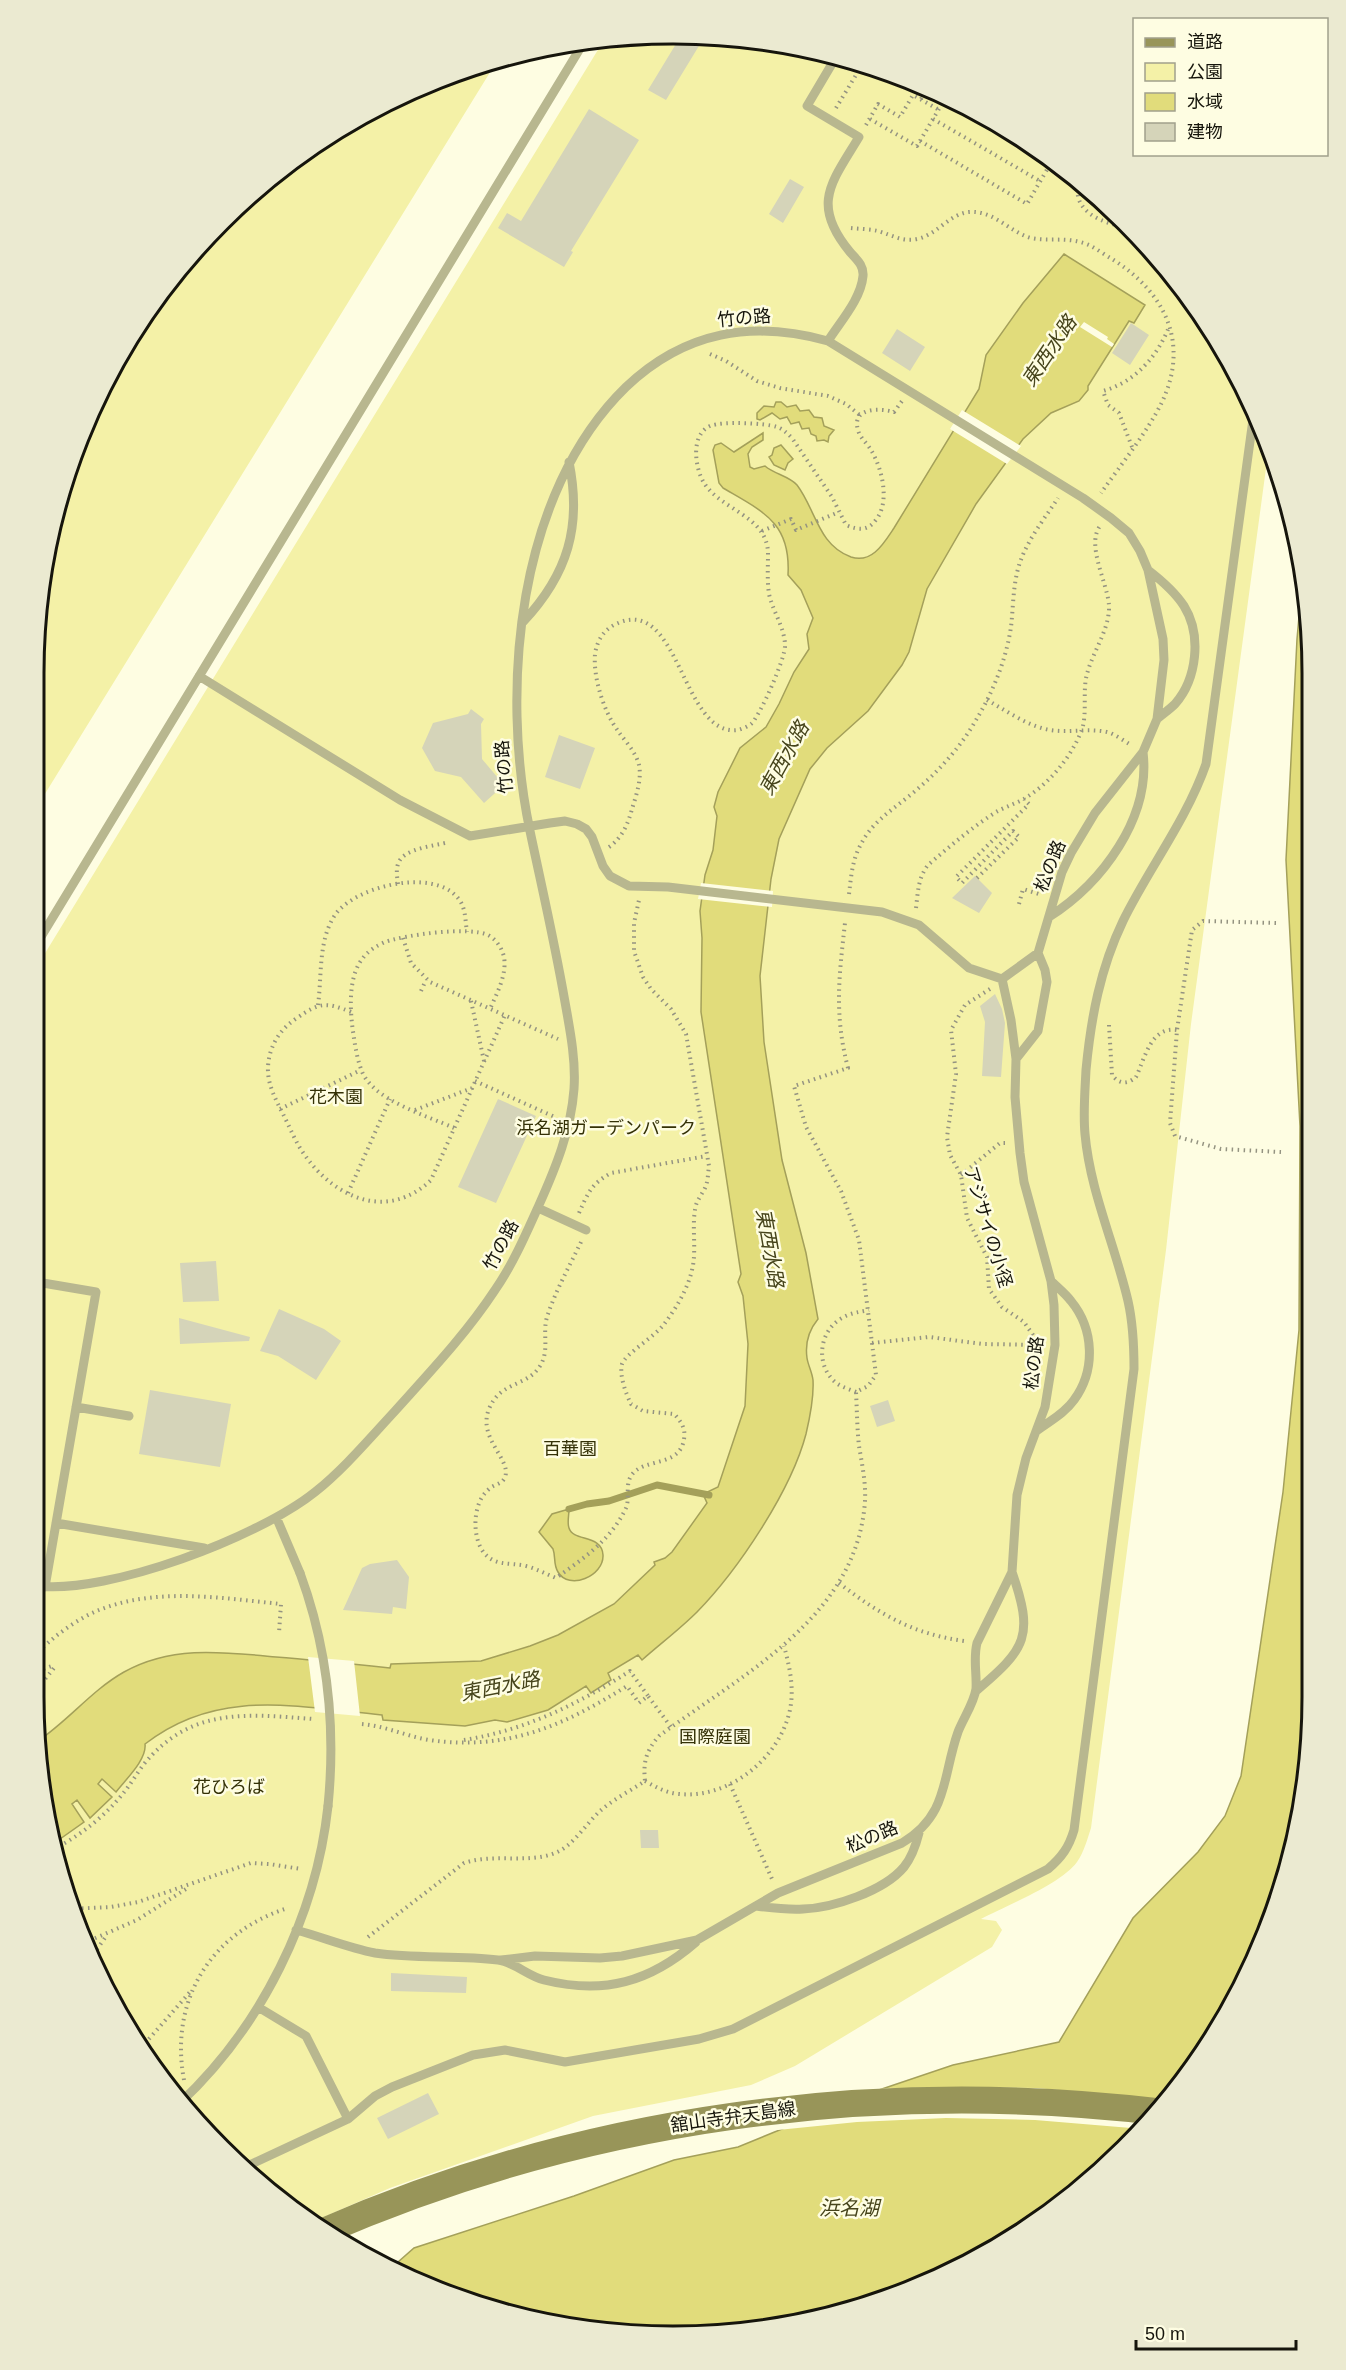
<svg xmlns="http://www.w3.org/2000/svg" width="1346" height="2370" viewBox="0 0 1346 2370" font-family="Helvetica,'Noto Sans JP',sans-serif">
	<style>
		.green { fill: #f4f1a7 }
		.water { fill: #e1dc7b; stroke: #a4a05a; stroke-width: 1.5 }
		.pier { fill: #fefde2 }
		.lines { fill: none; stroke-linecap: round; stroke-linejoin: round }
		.stream { stroke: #a4a05a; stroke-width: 7 }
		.building { fill: #d5d4b9 }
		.path { stroke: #949381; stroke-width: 4; stroke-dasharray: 1.5 4.5; stroke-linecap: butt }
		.lane { stroke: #b8b78f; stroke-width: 9 }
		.secondary { stroke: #989559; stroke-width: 27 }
		.lane-bridge { stroke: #b8b78f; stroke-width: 9 }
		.labels { text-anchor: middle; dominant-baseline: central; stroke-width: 5; stroke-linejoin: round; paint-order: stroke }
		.street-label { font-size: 18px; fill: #16150c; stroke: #fefde2 }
		.park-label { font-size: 18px; fill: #343106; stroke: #fefde2 }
		.water-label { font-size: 20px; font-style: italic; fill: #46441b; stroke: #fefde2 }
		.rim { fill: none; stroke: #16150c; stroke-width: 3 }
	</style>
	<rect width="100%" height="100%" fill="#fefde2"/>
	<!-- green -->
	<path class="green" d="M673 33 798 45 918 82 1028 141 1126 221 1227 353 1269 446 1191 1024 1166 1250 1091 1828C1087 1840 1084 1852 1077 1862 1061 1884 1006 1906 981 1919L996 1921 1002 1930 992 1947 795 2066 751 2085 593 2116 390 2188 310 2223 221 2150 165 2086 99 1980 67 1902 39 1781 36 968 604 40Z
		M497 61 35 810 34 631 67 467 141 318 220 221 317 141 428 82Z"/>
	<!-- water -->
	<path class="water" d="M1064 254 1145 305 1134 323 1129 321 1088 386V390L1079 401 1051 413 1023 439 976 504 927 589 909 652 902 665 868 711 827 748 810 769 779 839 771 879 760 976 764 1042 782 1160 806 1253 818 1319C809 1330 805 1344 807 1358 808 1365 812 1372 813 1380 814 1397 810 1417 806 1434 791 1491 738 1570 697 1612 680 1629 660 1644 642 1660L638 1655 608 1673 611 1680 591 1693 586 1686 548 1710 507 1722 495 1720 465 1726 383 1720 382 1715C297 1707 218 1687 145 1744 147 1760 125 1780 116 1792L102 1779 98 1784 112 1797 90 1818 77 1800 72 1804 84 1822 60 1839 47 1818 39 1781 38 1741C69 1720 92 1690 124 1672 172 1645 224 1652 276 1657 314 1660 352 1664 390 1668L391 1664 481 1661 530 1646 558 1635 614 1604 655 1565 654 1562 665 1558 672 1552 707 1503 703 1494 718 1487 745 1406 748 1344 743 1296 738 1282 741 1274 701 1012 702 938 700 911 705 875 713 850 717 816 714 807 718 792 740 748 766 727 779 704 794 672 809 649 807 634 813 618 801 590 788 575C791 523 764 512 723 488L719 483 713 450 715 445 721 443 734 452 763 433V440L752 447 748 454 750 467 754 469 765 466C774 474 789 476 797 485 816 510 818 545 851 557 872 564 884 543 894 528L979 389 986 355 1023 303Z
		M776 402H781L787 407 796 405 800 411 809 410 814 417 822 418 824 426 834 430 829 436 828 442 824 440 817 441 816 436 811 434 809 428 802 429 799 422 791 424 787 417 780 419 772 413 760 420 757 419V413L764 406 774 407Z
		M781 445 793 459 788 463 785 470 774 465 769 457 772 455 774 448Z
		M1302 583 1312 631V1739L1279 1903 1205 2052 1154 2119 1063 2205 993 2251 879 2303 798 2325 673 2337 507 2315 389 2270 414 2248 574 2196 674 2160 738 2147 870 2093 953 2065 1059 2042 1133 1918 1198 1852 1225 1816 1241 1776 1283 1492 1299 1330 1300 1126 1286 860 1297 639Z
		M569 1509C569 1515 567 1523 569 1528 573 1542 602 1534 603 1555 604 1576 569 1591 558 1572 553 1564 556 1557 553 1549L539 1532 552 1514Z"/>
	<!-- pier -->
	<path class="pier" d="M1084 322 1108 337 1107 339 1114 344 1112 347 1080 327Z
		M962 410 1021 446 1007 464 950 429Z
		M701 883 773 891 772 907 698 899Z
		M308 1657 354 1661 360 1716 315 1712Z
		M946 2087 1036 2088 1169 2100 1143 2129 1035 2120 946 2118 857 2122 768 2131 871 2089Z"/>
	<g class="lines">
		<!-- stream -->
		<path class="stream" d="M569 1509 587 1504 609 1501 657 1485 709 1495"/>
	</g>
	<!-- building -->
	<path class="building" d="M682 34 705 36 666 100 648 90Z
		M589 109 639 140 571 251 573 252 564 267 498 228 507 213 521 221Z
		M790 179 804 187 783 223 769 214Z
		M1131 323 1149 335 1130 365 1112 353Z
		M897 329 925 347 910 371 882 353Z
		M471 709 484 719 481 724 482 759 504 785 484 803 461 777 435 771 422 748 433 723 468 714Z
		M559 735 595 748 580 789 545 777Z
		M975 876 992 893 979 913 952 898Z
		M995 994 1002 1009 1005 1023 1001 1077 982 1076 985 1022 980 1006Z
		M498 1099 536 1116 496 1203 458 1187Z
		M216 1261 219 1301 183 1302 180 1263Z
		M279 1309 324 1329 341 1341 316 1380 278 1356 260 1351Z
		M179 1318 250 1337 249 1341 180 1344Z
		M150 1390 231 1404 220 1467 139 1454Z
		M888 1400 895 1421 877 1427 870 1406Z
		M397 1560 409 1577 406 1609 393 1607 392 1614 343 1610 362 1568 370 1564Z
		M640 1830H658L659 1848H641Z
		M391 1973 467 1977 466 1993 391 1991Z
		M428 2093 439 2114 388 2139 377 2118Z"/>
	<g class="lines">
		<!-- path -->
		<path class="path" d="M921 99 928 87
			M836 108 862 65
			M870 119 917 146 946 97
			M933 119 1040 181
			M866 125 878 104 900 117 913 95 939 110
			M920 141 1027 204 1052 161
			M1079 183C1070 212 1107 226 1131 227
			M851 228C860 229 870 229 878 231 892 235 902 242 917 239 937 235 949 214 969 212 994 210 1009 232 1031 238 1050 242 1068 236 1089 245 1097 249 1105 255 1112 259 1165 292 1190 343 1162 402 1148 431 1120 466 1101 493
			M710 354 726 361 757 381 780 388 828 396 846 404 861 416
			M1132 447 1119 413 1108 405 1103 391C1135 382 1157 357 1169 327
			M762 531 791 519 796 530 839 512
			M987 700C1007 711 1027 726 1050 730 1069 733 1088 728 1107 732 1115 734 1124 741 1131 745
			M609 847C622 838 628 824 632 809 636 796 642 779 639 765 636 752 625 741 618 731 604 712 593 678 595 654 597 641 603 631 614 625 680 590 681 738 738 730 742 729 747 727 751 724 760 716 785 659 785 646 785 628 773 612 769 594 767 580 768 567 768 554 768 516 722 511 704 483 695 468 690 435 710 426 721 421 766 423 777 427 783 429 787 433 792 438L832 497 846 525C858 530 867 531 875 521 891 503 882 468 871 450 867 443 860 438 858 430 851 407 881 408 894 412L902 401
			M977 878 1019 837 1013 831 962 883 956 877 1029 804 1024 799
			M398 884C397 877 396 870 398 864 403 848 435 846 449 842
			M849 894C851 878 852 861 860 846 872 821 894 809 914 792 938 772 960 748 976 720 993 692 1006 660 1011 627 1013 610 1013 590 1017 573 1023 545 1043 521 1058 498
			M1019 904 1023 889 1042 895
			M916 908C918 892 918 878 928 865 949 847 970 829 993 814 1002 808 1012 805 1022 800 1047 786 1070 759 1081 732 1088 715 1082 692 1087 674 1093 651 1110 629 1109 605 1107 582 1086 545 1100 526
			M1276 923 1203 921 1192 930 1177 1030 1170 1123 1175 1136 1221 1149 1281 1152
			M403 938 411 963 430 982 558 1039
			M990 989 965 1005 951 1030 956 1074 947 1137 950 1155 961 1175 967 1218 987 1257 989 1289 1002 1307 1024 1322 1040 1345
			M421 991 426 980
			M471 1001 484 1061
			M318 1005C322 976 318 940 335 915 355 886 432 868 457 897 466 906 465 920 467 932
			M351 1012C326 1002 320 1002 297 1018 280 1029 269 1046 268 1067 267 1085 277 1102 285 1118 291 1130 296 1143 304 1154 335 1199 388 1221 431 1180L505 1015
			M1109 1025 1112 1075C1119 1084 1127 1085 1136 1077 1145 1058 1151 1026 1177 1030
			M475 1081 557 1118
			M280 1109 361 1070
			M415 1110 472 1088
			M454 1128C426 1115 371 1100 361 1069 356 1055 354 1039 352 1024 350 1004 349 975 363 958 368 951 376 946 385 942 404 935 469 926 488 935 496 939 502 948 504 957 507 975 497 993 490 1009
			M961 1175 1000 1143H1005
			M348 1193 390 1099
			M579 1213C588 1193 591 1184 611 1173L707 1156
			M581 1242C569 1267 555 1292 547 1317 542 1334 550 1350 540 1366 527 1387 500 1381 489 1409 477 1438 512 1460 505 1477 502 1485 493 1484 488 1490 473 1503 472 1534 482 1550 493 1567 509 1562 526 1566 537 1569 546 1574 556 1578 584 1558 611 1540 626 1508 630 1498 625 1486 631 1476 643 1457 680 1468 684 1439 686 1429 681 1421 674 1414L643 1411 631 1404C626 1394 619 1375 622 1364 626 1353 655 1337 665 1323 679 1304 693 1280 694 1256 695 1239 692 1221 696 1205 698 1199 702 1194 705 1188 708 1182 708 1173 709 1166L686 1034 671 1009 651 989 643 977 634 951V923L639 900
			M872 1343 929 1337 983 1344 1042 1345
			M856 1392C849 1389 841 1387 835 1382 815 1364 819 1331 842 1318 850 1313 859 1312 869 1310
			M839 1583C879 1614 913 1634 964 1641
			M38 1650C45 1646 50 1641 56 1636 69 1626 84 1616 99 1610 157 1587 221 1598 281 1604L279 1633
			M38 1671 52 1666 54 1668 38 1688
			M362 1724C385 1726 406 1736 429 1740 507 1751 563 1726 627 1686L639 1703 648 1696 671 1727
			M464 1740C526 1730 578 1704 630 1671L648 1696
			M645 1781C656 1787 666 1793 679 1794 728 1799 777 1760 789 1714 795 1691 790 1668 784 1646
			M730 1784 772 1879
			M54 1849C83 1834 109 1813 128 1787 133 1780 138 1772 144 1764 191 1707 246 1714 313 1719
			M70 1909 111 1907 138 1902 251 1863 269 1864 301 1869
			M368 1937 464 1863C494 1853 527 1864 555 1853 573 1846 585 1825 599 1812 612 1800 630 1791 645 1781 643 1762 646 1751 659 1736 742 1674 857 1618 865 1501 866 1483 862 1464 859 1446 857 1428 857 1410 856 1392L868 1386 876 1375 859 1240 841 1191 806 1127 794 1086 848 1068C834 1014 839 977 845 923
			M84 1943 137 1920 186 1889
			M90 1959 107 1935
			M141 2048 190 1992
			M184 2080C169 2000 211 1932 288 1908"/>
		<!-- lane -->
		<path class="lane" d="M828 341C840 322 861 299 863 276 864 265 856 259 850 252 810 204 832 182 859 137L807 106 836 57
			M1148 570C1161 580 1175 592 1184 606 1202 635 1197 679 1175 704 1170 709 1163 714 1157 719
			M523 622C568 574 582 526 569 462
			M199 676 400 800 470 836 550 823 565 821 577 824 586 829 592 837 603 866 610 876 629 886 668 887 882 912 919 925 969 968 1002 979
			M1049 917C1102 883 1151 818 1143 752
			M36 945 584 42
			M1016 1059 1038 1031 1047 982 1045 970 1038 953
			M538 1208 586 1230
			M37 1282 96 1292 45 1587
			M76 1407 129 1416
			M1038 1430C1050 1421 1065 1413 1074 1400 1096 1370 1094 1329 1071 1301 1065 1293 1057 1287 1051 1281
			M277 1519 300 1573
			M56 1523 204 1548
			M38 1586C109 1594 259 1537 315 1492 343 1470 370 1438 395 1411 430 1372 466 1334 495 1290 513 1264 526 1234 539 1205 556 1167 571 1130 574 1089 576 1060 570 1030 565 1002 555 944 542 888 530 831 500 689 517 493 626 387 685 331 752 320 828 341L1083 498 1111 518 1129 533 1140 551 1148 570 1163 639 1164 660 1157 719 1143 752 1095 813 1071 853 1062 872 1038 953 1002 979
			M976 1691C1027 1648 1034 1636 1012 1572
			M756 1906C772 1908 787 1910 803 1909 833 1908 884 1891 904 1867 912 1857 916 1845 919 1833
			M296 1930C322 1937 349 1948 375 1953 415 1959 458 1955 498 1960 514 1962 528 1976 544 1980 604 1995 650 1982 696 1942
			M501 1960 535 1956 600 1958 622 1956 697 1940 778 1893 902 1843C949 1815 942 1777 958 1732 963 1719 974 1703 976 1689 977 1673 973 1659 977 1643L1012 1572 1017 1495 1026 1458 1045 1407 1055 1345 1054 1305 1051 1281 1024 1182 1020 1153 1015 1097 1016 1059 1011 1020 1002 979
			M258 2007 306 2036 348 2119
			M180 2103C261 2027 316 1917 328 1806
			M243 2168 348 2119 375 2096 392 2087 473 2055 505 2050 565 2062 699 2039 733 2029 1048 1869C1062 1857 1069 1847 1074 1830L1134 1369C1134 1346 1133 1323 1128 1301 1115 1245 1090 1191 1085 1134 1083 1113 1085 1091 1086 1070 1091 1018 1100 969 1123 921 1149 868 1186 821 1206 764L1254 412"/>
		<!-- secondary -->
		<path class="secondary" d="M322 2232C585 2117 876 2078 1160 2112"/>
		<!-- lane-bridge -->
		<path class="lane-bridge" d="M300 1573C328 1649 336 1726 328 1806"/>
	</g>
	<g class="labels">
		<!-- street labels -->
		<g class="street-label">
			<text transform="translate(744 318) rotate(-5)">竹の路</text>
			<text transform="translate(504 767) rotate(-95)">竹の路</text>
			<text transform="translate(1050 866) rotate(-68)">松の路</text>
			<text transform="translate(988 1227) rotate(73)">アジサイの小径</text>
			<text transform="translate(501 1245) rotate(-62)">竹の路</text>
			<text transform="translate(1034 1363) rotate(-83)">松の路</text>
			<text transform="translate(872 1837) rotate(-23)">松の路</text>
			<text transform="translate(733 2117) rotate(-8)">舘山寺弁天島線</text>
		</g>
		<!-- park labels -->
		<g class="park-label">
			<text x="336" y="1097">花木園</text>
			<text x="606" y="1128">浜名湖ガーデンパーク</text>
			<text x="570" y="1449">百華園</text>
			<text x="715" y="1737">国際庭園</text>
			<text x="229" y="1787">花ひろば</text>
		</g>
		<!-- water labels -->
		<g class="water-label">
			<text transform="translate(1049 351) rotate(-56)">東西水路</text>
			<text transform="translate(784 758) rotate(-61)">東西水路</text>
			<text transform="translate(770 1248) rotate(80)">東西水路</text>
			<text transform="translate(500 1686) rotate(-11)">東西水路</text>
			<text x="849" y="2208">浜名湖</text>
		</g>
	</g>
	<!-- crop -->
	<path d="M0 0H1346V2370H0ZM673 44H673A629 629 0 0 1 1302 673V1697A629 629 0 0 1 673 2326H673A629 629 0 0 1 44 1697V673A629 629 0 0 1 673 44Z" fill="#ebead1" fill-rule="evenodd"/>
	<path class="rim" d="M673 44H673A629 629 0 0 1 1302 673V1697A629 629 0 0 1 673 2326H673A629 629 0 0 1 44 1697V673A629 629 0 0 1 673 44Z"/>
	<!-- legend -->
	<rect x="1133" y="18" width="195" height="138" fill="#fefde2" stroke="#a1a08c" stroke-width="1.5"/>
	<rect x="1145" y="38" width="30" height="9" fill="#989559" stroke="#a1a08c" stroke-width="1.5"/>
	<text x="1187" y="48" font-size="18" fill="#16150c">道路</text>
	<rect x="1145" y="63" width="30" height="18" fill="#f4f1a7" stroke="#a1a08c" stroke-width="1.5"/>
	<text x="1187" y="78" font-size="18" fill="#16150c">公園</text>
	<rect x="1145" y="93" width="30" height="18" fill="#e1dc7b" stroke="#a1a08c" stroke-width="1.5"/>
	<text x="1187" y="108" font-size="18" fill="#16150c">水域</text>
	<rect x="1145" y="123" width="30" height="18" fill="#d5d4b9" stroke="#a1a08c" stroke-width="1.5"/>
	<text x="1187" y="138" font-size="18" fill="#16150c">建物</text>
	<!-- scale -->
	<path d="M1136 2340v9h160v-9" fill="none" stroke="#16150c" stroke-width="3"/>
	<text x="1145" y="2340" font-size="18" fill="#16150c" stroke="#fefde2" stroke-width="4.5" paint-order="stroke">50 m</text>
</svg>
